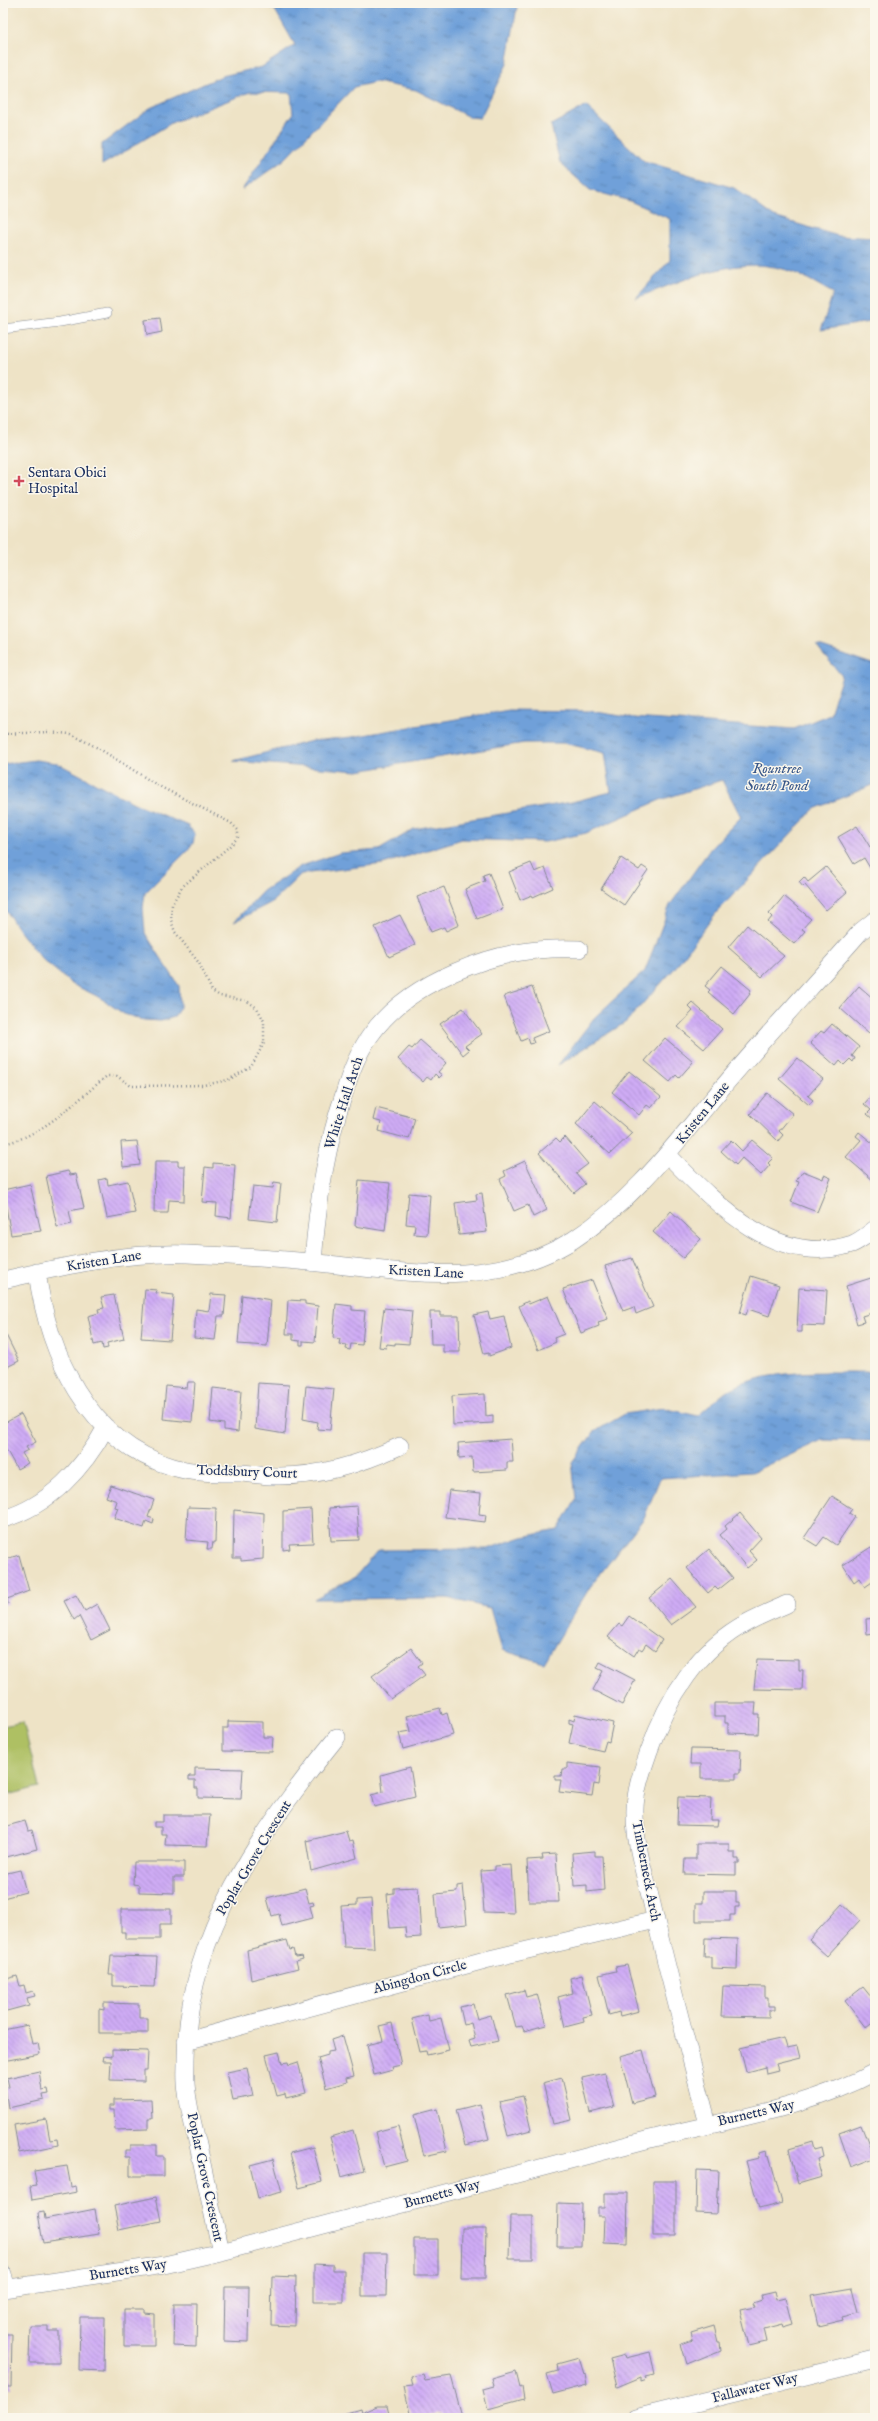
<svg xmlns="http://www.w3.org/2000/svg" width="878" height="2421" viewBox="0 0 878 2421" font-family="'IM FELL English',serif">
	<style>
		.park { fill: #aec063; stroke: #647860 }
		.water { fill: url(#water-ripples); stroke: #45689c }
		.building { fill: url(#building-back-hatch) }
		.lines { fill: none; stroke-linecap: round; stroke-linejoin: round }
		.lane-casing { stroke: #848992; stroke-width: 10 }
		.street-casing { stroke: #848992; stroke-width: 18 }
		.path { stroke: #848992; stroke-width: 2.5; stroke-dasharray: 1 3; stroke-linecap: butt }
		.lane { stroke: #fff; stroke-width: 9 }
		.street { stroke: #fff; stroke-width: 17 }
		.poi-dot { fill: #d1495b; stroke: #fbf7ec; stroke-width: 1.5 }
		.labels { text-anchor: middle; dominant-baseline: central; stroke-width: 3; stroke-linejoin: round; paint-order: stroke }
		.poi-label { font-size: 14px; fill: #1b2f5e; stroke: #fbf7ec; text-anchor: start }
		.street-label { font-size: 14px; fill: #1b2f5e; stroke: #fbf7ec }
		.water-label { font-size: 15px; font-style: italic; fill: #385789; stroke: #fbf7ec }
	</style>
	<defs>
		<pattern id="water-ripples" width="26" height="14" patternUnits="userSpaceOnUse"><rect width="26" height="14" fill="#6fa0d9"/><path d="M2 4q2-2 4 0t4 0M15 11q2-2 4 0t4 0" fill="none" stroke="#5a83b3"/></pattern>
		<pattern id="building-back-hatch" width="6" height="6" patternUnits="userSpaceOnUse"><rect width="6" height="6" fill="#cfacf5"/><path d="M-1 5l2 2M0 0l6 6M5-1l2 2" fill="none" stroke="#a78cca"/></pattern>
	</defs>
	<rect width="100%" height="100%" fill="#fbf7ec"/>
	<filter id="ink" filterUnits="userSpaceOnUse"><feTurbulence type="fractalNoise" baseFrequency=".025" numOctaves="2"/><feDisplacementMap in="SourceGraphic" scale="8" xChannelSelector="R" yChannelSelector="G"/><feConvolveMatrix kernelMatrix="1 2 1 2 8 2 1 2 1" color-interpolation-filters="sRGB"/></filter>
	<filter id="wash" filterUnits="userSpaceOnUse"><feTurbulence type="fractalNoise" baseFrequency=".012" numOctaves="4" result="noise"/><feDisplacementMap in="SourceGraphic" scale="16" xChannelSelector="R" yChannelSelector="G"/><feGaussianBlur stdDeviation="0.9" result="paint"/><feColorMatrix in="noise" values="0 0 0 0 0 0 0 0 0 0 0 0 0 0 0 0 0 1.4 0 .05"/><feComposite in="paint" operator="in"/></filter>
	<g filter="url(#wash)">
		<rect width="100%" height="100%" fill="#eee3c6"/>
		<!-- park -->
		<path class="park" d="M23 1722 39 1787 3 1796V1726Z"/>
		<!-- water -->
		<path class="water" d="M262 3H511L517 7 507 64 480 118 469 117 416 90 376 82 354 87 285 159 242 190 293 114 291 93 250 92 173 122 102 165V144L150 108 222 76 262 67 295 45 275 10Z
			M586 106 644 161 734 188 774 217 838 236 875 238V321L821 330 833 293C820 286 808 278 795 273 742 251 685 280 636 298L670 260V219L630 201 590 190 560 163 551 125Z
			M816 645 875 665V784L814 809 716 913 674 969 626 1022 558 1065 594 1018 645 971 670 905 711 848 741 817 722 780 660 800 586 833 545 842 462 839 383 864 301 874 272 902 234 922 263 891 301 866 340 853 379 850 414 829 572 802 611 792 605 753 564 743H524L358 771 233 761 312 741 352 737 509 710 590 711 633 718 794 729 830 714 842 676Z
			M36 760 57 763 134 803 188 826 195 834 193 843 186 852 145 893 143 908 145 933 179 986 180 1007 174 1017 161 1021 144 1020 124 1014 99 997 72 984 42 959 18 929 3 906V764Z
			M875 1372V1441L822 1440 752 1472 660 1478 644 1518 590 1587 544 1663 502 1650 490 1608 447 1598 314 1599 355 1577 378 1550 487 1549 522 1537 558 1530 576 1499 572 1462 594 1432 625 1414 663 1408 698 1416C707 1408 716 1399 726 1392 764 1367 831 1373 875 1372Z"/>
		<g id="blocks">
			<!-- building -->
			<path class="building" d="M160 318 162 332 147 335 145 320Z
				M857 826 870 847 873 845 875 848V865L870 868 864 858 854 864 838 837Z
				M621 858 639 870 642 866 648 870 624 905 601 889Z
				M531 863 535 872 545 868 553 888 533 897 532 895 520 900 509 872Z
				M826 867 847 892 826 910 805 885 803 887 799 882 804 877 808 882Z
				M489 873 503 909 477 919 465 889 485 881 483 875Z
				M444 887 459 925 446 931 444 927 431 932 417 897Z
				M784 896 811 919 802 929 805 931 794 944 768 922 772 917 769 914Z
				M400 915 415 945 389 957 375 927Z
				M747 925 784 956 762 977 728 947Z
				M722 966 751 990 749 993 750 994 734 1014 708 992 710 990 705 986Z
				M859 986 875 1000V1019L870 1025 874 1028 869 1034 840 1008Z
				M532 987 549 1031 532 1038 534 1043 530 1044 528 1038 521 1041 504 996Z
				M692 1002 722 1029 704 1049 678 1027 693 1011 688 1006Z
				M463 1008 482 1034 465 1046 469 1050 463 1055 440 1024Z
				M832 1024 859 1047 852 1056 855 1058 853 1062 850 1059 844 1065 840 1061 836 1066 810 1043 821 1031 824 1033Z
				M665 1038 693 1062 679 1078 676 1075 670 1082 645 1061Z
				M420 1040 446 1063 438 1072 442 1075 439 1078 435 1074 431 1080 427 1077 423 1082 398 1059 409 1047 412 1049Z
				M797 1058 823 1079 808 1096 813 1100 809 1105 779 1079Z
				M629 1071 661 1097 651 1108 647 1105 639 1115 612 1092Z
				M767 1093 793 1114 779 1131 783 1135 778 1141 750 1114Z
				M872 1095 875 1098V1121L867 1114 871 1110 864 1104Z
				M595 1101 632 1133 610 1154 576 1124Z
				M376 1108 415 1118 409 1139 379 1131 381 1122 373 1120Z
				M859 1132 875 1145 874 1181 846 1157 861 1140 856 1136Z
				M565 1137 588 1164 576 1173 585 1184 574 1193 539 1153 556 1138 560 1142Z
				M731 1140 742 1151 752 1140 773 1158 768 1163 770 1165 761 1175 742 1158 736 1165 721 1151Z
				M137 1141 140 1165 123 1167 121 1142Z
				M155 1161H178V1166H185L184 1201 169 1200 168 1213H154Z
				M525 1161 547 1210 533 1217 528 1205 514 1211 500 1179 506 1176 504 1171Z
				M213 1163 235 1165 231 1218 216 1216 217 1203 202 1202 205 1167 213 1168Z
				M68 1171 70 1175 76 1174 84 1208 69 1211 72 1224 57 1227 46 1176Z
				M803 1171 823 1179 824 1175 831 1178 817 1212 791 1202 799 1182 796 1181Z
				M107 1178 108 1185 128 1181 135 1213 107 1218 99 1180Z
				M359 1180 390 1183 385 1231 355 1226Z
				M274 1182 281 1183 277 1222 249 1219 253 1186 273 1188Z
				M30 1184 41 1231 11 1235 3 1190Z
				M409 1193 430 1195 427 1235 414 1234 415 1225 406 1224Z
				M482 1193 487 1232 459 1235 455 1203 477 1200 476 1194Z
				M671 1211 701 1239 683 1258 653 1232Z
				M632 1258 653 1307 636 1314 634 1307 623 1311 605 1266Z
				M751 1276 779 1285 769 1316 748 1309 746 1315 740 1313Z
				M874 1277 875 1312 862 1316 864 1322 857 1324 846 1286Z
				M592 1280 608 1319 598 1322 599 1326 581 1333 563 1289Z
				M799 1288 827 1290 825 1326 802 1325V1332H797Z
				M145 1289 157 1290 156 1293 174 1295 170 1340 141 1338Z
				M211 1294 226 1295 224 1316H218L215 1340 194 1338 196 1309 209 1311Z
				M114 1295 124 1339 107 1343 108 1348 103 1349 102 1343 94 1345 88 1316 99 1313 98 1309 104 1308 101 1297Z
				M242 1295 271 1300 267 1346 238 1344Z
				M548 1296 564 1334 554 1338 556 1342 538 1350 519 1306 528 1301 529 1304Z
				M288 1300 305 1301V1304L318 1306 315 1342 303 1341V1345H300V1341L293 1340V1334H286Z
				M336 1304 352 1306V1310L365 1311 362 1345 351 1344 350 1350 346 1349 347 1345 339 1344 340 1339 333 1338Z
				M384 1308 412 1311 409 1344 395 1343V1345L387 1344 386 1348 379 1347Z
				M430 1312H440V1316H459L460 1352H443V1344H431Z
				M488 1312 490 1319 504 1316 511 1348 489 1356V1353L484 1354 474 1315Z
				M3 1329 19 1361 3 1369Z
				M188 1382H195L192 1422 163 1419 166 1386 187 1388Z
				M258 1383 289 1385 285 1434 255 1429Z
				M306 1386 334 1389 330 1430 317 1429 318 1422 303 1419Z
				M213 1388 241 1391 238 1432 224 1430V1424L210 1422Z
				M485 1394 486 1416 493 1415V1423L453 1425 452 1396Z
				M21 1414 36 1442 26 1447 28 1450 22 1453 28 1463 17 1469 3 1444V1424Z
				M511 1439 513 1462H507V1470L473 1472 472 1457 459 1458 458 1443Z
				M111 1485 154 1500 148 1517 154 1519 153 1524 146 1521 144 1528 114 1518 118 1508 115 1507 117 1501 106 1497Z
				M449 1490 481 1493 479 1514 486 1515 485 1522 445 1517Z
				M832 1496 852 1509 849 1513 855 1517 836 1545 824 1537 817 1546 804 1538Z
				M357 1506 359 1540 331 1541 329 1508Z
				M188 1507 216 1508 215 1542H213L212 1549H207L208 1542 186 1540Z
				M311 1509 313 1543 289 1544 290 1549 283 1550V1511Z
				M234 1510 264 1513 263 1559 241 1561V1558H233Z
				M740 1513 761 1538 749 1551 757 1560 747 1568 720 1535 727 1529 725 1526Z
				M871 1547 875 1553V1580L865 1587 859 1578 854 1582 843 1565Z
				M709 1549 733 1578 718 1590 715 1587 708 1593 687 1568Z
				M19 1555 29 1591 7 1599 8 1604 3 1605V1560Z
				M672 1579 696 1607 671 1625 649 1598Z
				M76 1595 85 1611 97 1604 110 1630 91 1640 79 1616 74 1620 64 1601Z
				M629 1616 662 1640 655 1651 646 1644 642 1650 639 1648 634 1656 608 1637 619 1624 622 1626Z
				M875 1618V1634L867 1635 866 1619Z
				M411 1648 422 1663 418 1666 425 1675 391 1699 372 1676Z
				M757 1659 799 1660V1670H803L802 1690 754 1689Z
				M600 1662 635 1680 622 1705 593 1690 603 1671 597 1668Z
				M714 1703H756L755 1714H759L758 1734 728 1733V1723H725V1716H714Z
				M440 1708 442 1715 447 1713 453 1735 403 1749 399 1733 411 1731 407 1716Z
				M575 1714 613 1723 609 1742 606 1741 603 1751 569 1743 573 1724 569 1723V1719L574 1721Z
				M228 1721 263 1722V1737H273L272 1752 223 1751V1728H228Z
				M691 1749 741 1750 740 1773H736V1779H701V1764H690Z
				M567 1763 601 1767 599 1785 594 1784 592 1796 559 1792 561 1780H555V1776H561L562 1769H567Z
				M410 1767 415 1797 374 1807 371 1795 383 1792 381 1775Z
				M195 1768 243 1769 241 1799 198 1798V1788H195V1780H189V1776H195Z
				M678 1797 711 1798 710 1820H718L717 1826 677 1825Z
				M163 1815H210L207 1846 165 1845 166 1834H161V1827H154V1822H163Z
				M25 1821 28 1831 32 1830 37 1849 3 1858V1827Z
				M346 1831 349 1841 353 1840 357 1858 311 1871 306 1841Z
				M696 1844H729V1852H735V1859H739V1863H736V1875L684 1874 685 1859H696Z
				M595 1851V1856H602L604 1890 587 1892V1885L574 1886 572 1853Z
				M556 1854 559 1902H529L527 1860 543 1859 542 1855Z
				M134 1862H184V1877H174V1893L139 1892V1885L133 1884Z
				M511 1865 514 1913 484 1912 481 1871 495 1870V1866Z
				M20 1870 26 1892 3 1898V1874Z
				M463 1885 467 1924 438 1927 435 1894 457 1892V1886Z
				M418 1887 421 1937 406 1938 405 1927 390 1928 387 1894 394 1893V1888Z
				M305 1888 309 1903 313 1902 314 1905 310 1906 313 1918 282 1926 279 1914 272 1916 267 1898Z
				M703 1891H736V1903H739V1907H735V1915H730V1921H696V1903H703Z
				M371 1899 374 1948 344 1947 341 1906 357 1905V1900Z
				M842 1904 860 1920 827 1956 809 1940Z
				M121 1909H171V1924H160V1939H125V1932H121Z
				M705 1938 738 1939 737 1969 711 1968V1957H704Z
				M287 1940 290 1950 293 1949 295 1957 302 1956 303 1959 296 1961 298 1968 251 1980 247 1950Z
				M111 1956 157 1957 155 1987 113 1986V1975H109Z
				M627 1965 639 2011 620 2016 619 2012 609 2015 599 1975 616 1971 615 1967Z
				M582 1975 592 2015 583 2017 584 2022 565 2027 558 1997 573 1993 570 1978Z
				M17 1976 20 1986 24 1985 26 1993 33 1991 35 1996 27 1998 29 2005 3 2012V1980Z
				M723 1986 765 1987V1997H768V2006H775V2010H769V2017L721 2016Z
				M863 1987 875 2002V2021L866 2028 845 2001Z
				M524 1990 526 1997 537 1994 546 2025 524 2031 522 2026 516 2027 507 1995Z
				M104 2003 139 2004V2018H148V2033H99V2009L104 2010Z
				M473 2004 477 2019 491 2015 498 2041 471 2047 469 2041 475 2039 471 2023 464 2025 460 2007Z
				M428 2015 429 2021 441 2018 449 2050 427 2055 426 2051 420 2052 412 2019Z
				M392 2023 401 2065 392 2067 393 2070 374 2075 367 2045 383 2041 379 2026Z
				M28 2025 32 2044 38 2043 40 2054 3 2061V2030Z
				M343 2036 354 2076 346 2078 347 2082 326 2088 318 2058 328 2055V2052L334 2051 331 2040Z
				M784 2038 787 2048 797 2046 800 2058 776 2064 778 2070 766 2073 765 2067 746 2072 740 2048Z
				M112 2050 148 2051 147 2070H144V2081L110 2080 111 2061H103L104 2056 112 2057Z
				M643 2050 655 2097 632 2103 620 2056Z
				M279 2052 282 2063 288 2062 289 2065 298 2062 306 2093 286 2098 285 2094 277 2096 266 2055Z
				M247 2068 253 2096 233 2100 227 2072Z
				M39 2071 42 2090 48 2089 49 2094 43 2095 44 2100 8 2108 5 2088 9 2087 7 2078Z
				M605 2073 614 2107 590 2113 582 2078Z
				M562 2078 572 2120 553 2124 543 2083Z
				M523 2096 531 2130 508 2136 499 2101Z
				M151 2099 152 2119H148V2129L115 2130 114 2110H109V2106H114V2100Z
				M480 2104 489 2139 465 2145 456 2110Z
				M437 2109 447 2151 424 2156 414 2115Z
				M46 2119 50 2140 57 2139 58 2145 19 2153 14 2125Z
				M861 2125 874 2158 851 2167 839 2133Z
				M398 2126 407 2161 384 2167 375 2132Z
				M353 2130 364 2171 341 2177 330 2137Z
				M812 2142 814 2150 821 2148 823 2157 817 2159 822 2177 798 2184 789 2149Z
				M130 2145H157V2156H164V2176H130V2157H125V2150H130Z
				M313 2147 322 2182 299 2188 290 2153Z
				M766 2151 767 2156 769 2155 782 2203 759 2209 746 2161 759 2158 758 2153Z
				M273 2159 282 2192 258 2198 250 2165Z
				M67 2166 71 2187 76 2186 77 2192 32 2200 30 2187 37 2186 34 2171Z
				M697 2170 719 2171 717 2214 696 2213Z
				M653 2181H676V2236H653Z
				M605 2193H628L627 2244 604 2243 605 2216H598V2207H605Z
				M156 2197 161 2221 119 2230 114 2206Z
				M558 2203 582 2204 581 2246H557Z
				M95 2209 99 2234 43 2243 38 2213 44 2212 45 2219Z
				M510 2216H533V2259H509Z
				M462 2228H486L485 2278H461Z
				M414 2239H438V2275H414Z
				M362 2253H387L386 2296H362Z
				M314 2264 333 2265V2270H344V2302H314Z
				M872 2271H875V2281L874 2282Z
				M272 2276 296 2277 295 2326 271 2325Z
				M225 2287H249L248 2342 224 2341Z
				M852 2289 858 2313 842 2317 843 2320 818 2326 811 2296Z
				M774 2292 776 2300 786 2298 793 2324 783 2327 782 2324 763 2329 766 2342 749 2346 740 2310 755 2307 753 2303 762 2300 761 2295Z
				M174 2304H197L196 2347 173 2346Z
				M124 2309H144V2313L154 2314V2346H124Z
				M80 2317H105L104 2371 79 2370Z
				M30 2326H48V2331H59V2363H29Z
				M714 2326 718 2342H720L721 2350 687 2364 681 2344 693 2340 691 2333Z
				M3 2334H12L11 2387H3Z
				M650 2352 655 2374 646 2376 647 2379 641 2381V2377L617 2387 610 2359 625 2355 626 2358Z
				M579 2358 584 2374 585 2373 587 2385 553 2394 547 2374 558 2371 557 2364Z
				M516 2372 520 2388 522 2387 524 2399 488 2409 483 2389 494 2386 492 2379Z
				M423 2374 425 2380 451 2376 462 2416 443 2418 441 2413 411 2418 404 2387 413 2386 411 2377Z
				M377 2406H387L390 2418H344L343 2414 360 2409 361 2413Z"/>
		</g>
	</g>
	<g filter="url(#ink)">
		<use href="#blocks" fill-opacity="0" stroke="#848992" stroke-width="1"/>
		<g class="lines">
			<!-- lane casing -->
			<g class="lane-casing">
				<path id="lane" d="M3 329 60 322 107 313"/>
			</g>
			<!-- street casing -->
			<g class="street-casing">
				<path id="street" d="M668 1155C716 1204 777 1269 852 1244 860 1241 868 1234 875 1229
					M313 1263C317 1205 325 1149 344 1094 350 1073 357 1054 370 1036 391 1006 422 986 455 972 496 954 534 947 579 949
					M37 1272C48 1353 87 1442 173 1467 196 1474 218 1473 242 1473 253 1474 264 1476 275 1476 319 1477 361 1464 400 1446
					M3 1280C64 1266 124 1252 187 1254 234 1256 281 1259 328 1264 412 1273 496 1288 573 1240 629 1204 669 1152 711 1101 759 1043 811 988 861 931L875 920
					M3 1519C49 1506 84 1468 106 1427
					M186 2041 485 1960 656 1920
					M708 2124C689 2051 669 1978 652 1904 645 1875 635 1845 635 1815 634 1793 642 1771 649 1751 667 1699 698 1648 748 1622 761 1615 774 1610 787 1604
					M221 2252C213 2216 206 2181 198 2145 194 2128 189 2110 187 2092 185 2082 186 2071 186 2062 185 1936 261 1831 337 1737
					M3 2274 7 2289
					M3 2289 164 2265 221 2252C364 2214 507 2177 650 2139 725 2120 806 2109 875 2072
					M635 2418 875 2359"/>
			</g>
			<!-- path -->
			<path class="path" d="M3 734 47 732 71 734 98 748 157 785 231 823 238 830V837L232 844 182 887 172 904 171 920 175 932 199 963 212 991 220 996 247 1001 257 1008 264 1021V1043L251 1067 228 1080 204 1085 131 1086 117 1076H107C76 1101 43 1136 3 1144"/>
			<!-- lane -->
			<use href="#lane" class="lane"/>
			<!-- street -->
			<use href="#street" class="street"/>
		</g>
	</g>
	<!-- markers -->
	<path class="poi-dot" d="M17 475h4v4h4v4h-4v4h-4v-4h-4v-4h4z"/>
	<g class="labels">
		<!-- poi labels -->
		<g class="poi-label">
			<text x="28" y="473">Sentara Obici<tspan x="28" dy="16">Hospital</tspan></text>
		</g>
		<!-- street labels -->
		<g class="street-label">
			<text transform="translate(344 1103) rotate(-72)">White Hall Arch</text>
			<text transform="translate(703 1113) rotate(-51)">Kristen Lane</text>
			<text transform="translate(104 1261) rotate(-9)">Kristen Lane</text>
			<text transform="translate(426 1272) rotate(3)">Kristen Lane</text>
			<text transform="translate(247 1472) rotate(2)">Toddsbury Court</text>
			<text transform="translate(254 1858) rotate(-59)">Poplar Grove Crescent</text>
			<text transform="translate(646 1871) rotate(79)">Timberneck Arch</text>
			<text transform="translate(420 1977) rotate(-15)">Abingdon Circle</text>
			<text transform="translate(756 2113) rotate(-13)">Burnetts Way</text>
			<text transform="translate(205 2177) rotate(78)">Poplar Grove Crescent</text>
			<text transform="translate(442 2194) rotate(-15)">Burnetts Way</text>
			<text transform="translate(128 2270) rotate(-9)">Burnetts Way</text>
			<text transform="translate(755 2388) rotate(-14)">Fallawater Way</text>
		</g>
		<!-- water labels -->
		<g class="water-label">
			<text x="777" y="768">Rountree<tspan x="777" dy="17">South Pond</tspan></text>
		</g>
	</g>
	<!-- margin -->
	<rect width="878" height="2421" fill="none" stroke="#fbf7ec" stroke-width="16"/>
</svg>
